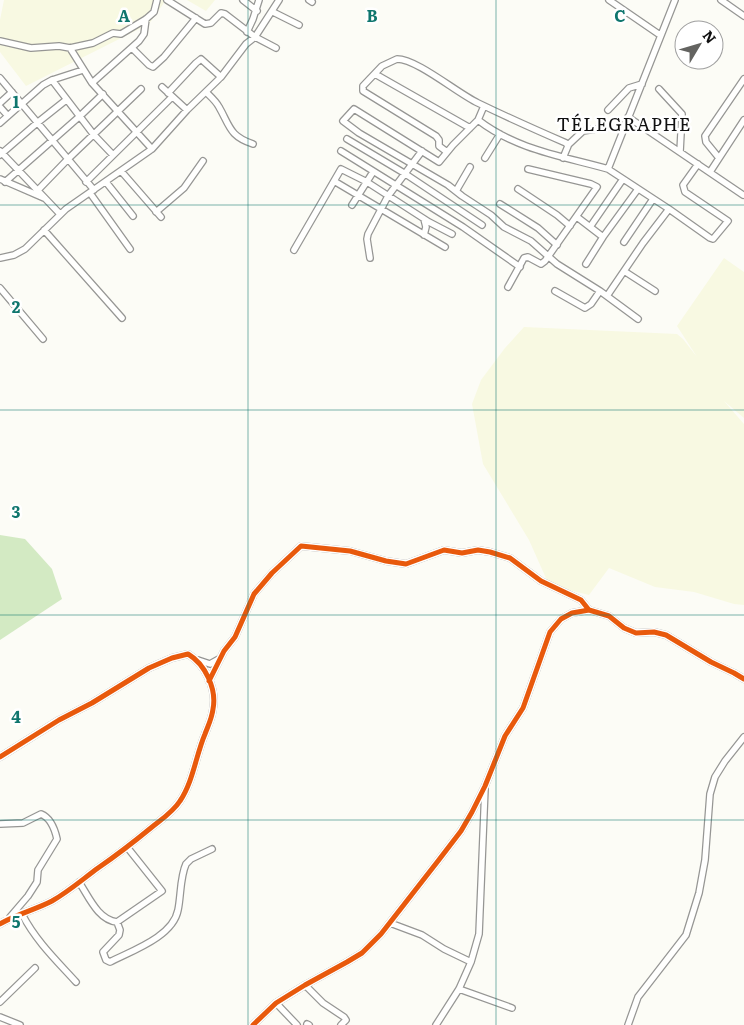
<svg xmlns="http://www.w3.org/2000/svg" width="744" height="1025" viewBox="0 0 744 1025" font-family="Literata,serif">
	<style>
		.farmland { fill: #f8f9e2 }
		.forest { fill: #d3eac3 }
		.lines { fill: none; stroke-linecap: round; stroke-linejoin: round }
		.minor-casing { stroke: #969694; stroke-width: 8 }
		.minor { stroke: #fffffe; stroke-width: 5.5 }
		.cycleway-casing { stroke: #fff; stroke-width: 8 }
		.cycleway { stroke: #e8590c; stroke-width: 5 }
		.grid { fill: none; stroke: #0f766e; stroke-width: 1; stroke-opacity: 0.55 }
		.labels { text-anchor: middle; dominant-baseline: central; stroke-width: 5; stroke-linejoin: round; paint-order: stroke }
		.neighbourhood-label { font-size: 18px; letter-spacing: 1px; fill: #101010; stroke: #fff }
		.grid-label { font-size: 16px; text-anchor: middle; font-weight: bold; fill: #0f766e; stroke: #fff; stroke-width: 5; stroke-linejoin: round; paint-order: stroke }
	</style>
	<rect width="100%" height="100%" fill="#fcfcf6"/>
	<!-- farmland -->
	<path class="farmland" d="M4 0H166L149 24 26 86 0 52V20Z
		M187 0H215L206 11Z
		M724 258 744 272V418L724 401 744 424V605L734 604 694 592 655 587 609 568 589 595 549 585 529 540 483 464 472 404 481 380 505 348 524 327 677 334 683 339 697 357 677 326Z"/>
	<!-- forest -->
	<path class="forest" d="M0 535 25 539 52 569 62 599 0 640Z"/>
	<g class="lines">
		<!-- minor casing -->
		<g class="minor-casing">
			<path id="minor" d="M167 0 205 24 211 23 221 13 225 14 255 37 276 48
				M243 0 257 11
				M309 0 312 2
				M609 0 660 35
				M721 0 744 16
				M273 12 299 25
				M247 32 253 19 259 0
				M0 41 31 48 59 46 70 48 93 43 113 33 121 34 146 19 154 12 157 0
				M70 48 92 83 152 149
				M132 48 149 65 153 67 164 57 196 18
				M375 74 470 128
				M0 78 94 190
				M52 80 94 135 113 155
				M92 83 139 41 144 34 146 19
				M162 87 187 110
				M659 89 682 114 680 152
				M206 92C210 96 216 101 219 107 230 126 229 136 253 144
				M168 93 196 63 201 59 221 77
				M0 103 12 92
				M484 106 478 120 453 145 439 162 354 109 343 121 359 133 448 185 462 196 491 215 504 227 531 241 557 264 600 291 638 319
				M0 107 8 116
				M608 110 629 88 642 84
				M628 117 743 195
				M478 120C517 150 562 156 608 169L675 0
				M0 123 43 85 52 80 83 70
				M347 139 404 173 482 225
				M568 145 583 131 595 129
				M0 151 60 214
				M341 151 463 227 520 267
				M447 152 439 146V140L436 136 363 91V86L382 66 397 59C417 59 457 93 478 103 507 117 536 130 566 143L568 146 563 158
				M0 155 37 123 66 100
				M485 158 500 134
				M719 158 706 142 705 136 744 79
				M608 169 669 209 710 238 713 239 728 221 685 192 683 185 698 164
				M121 171 161 217
				M710 172 744 120
				M0 179 44 198
				M334 181 445 247
				M5 182 80 116 103 94
				M86 182 172 97
				M106 182 133 216
				M518 189 557 215 570 226
				M38 190 68 159 141 89
				M456 191 470 167
				M90 193 130 249
				M500 204 538 228 557 245
				M352 205 373 172
				M156 212 184 188 203 161
				M577 217 603 237 638 189
				M424 219 426 227 424 235
				M590 227 623 179
				M44 230 122 318
				M624 242 653 199
				M294 250 341 169 367 182 429 222 452 234
				M0 258 14 255 25 249 66 209 152 149 187 110 221 77 246 44 255 37 279 0
				M370 258 367 239 368 234 388 196 422 151
				M586 264 603 237
				M624 271 655 291
				M508 287 524 258 528 257 541 264 545 261 597 187 591 184 528 169
				M0 288 43 339
				M555 291 585 308 591 304 600 291
				M607 296 643 243 669 209
				M198 660 210 664 219 659
				M209 681 224 651 235 637 254 594 272 573 301 546 350 551 386 561 406 564 444 550 462 553 478 550 490 552 510 558 541 581 581 600 589 610 609 616 624 628 636 633 654 632 666 635 711 662 734 673 744 679
				M0 757 59 720 92 703 149 668 172 658 188 654C205 664 217 689 213 709 212 718 208 726 205 734 196 755 193 782 180 801 173 812 162 819 152 827 135 841 117 855 98 868 83 879 68 892 52 901 35 910 16 914 0 924
				M0 824 23 823 41 814C51 818 55 830 57 839L38 870 37 882 28 896 10 917
				M79 882C89 897 98 920 117 922L162 891 127 847
				M22 914C36 941 56 960 76 982
				M117 922 120 930 119 935 103 952 106 960 110 962C131 951 173 937 178 910 181 896 180 877 186 864L191 859 212 849
				M390 923 422 935 444 949 471 962
				M305 985 323 1003 344 1017 346 1020 341 1025
				M459 989 512 1008
				M0 1002 35 968
				M276 1003 297 1025
				M0 1017 20 1025
				M307 1024 309 1025
				M253 1025 276 1003 305 985 347 962 362 953 381 934 438 861 461 831 472 812 485 786 505 736 523 708 550 632 561 619 572 613 589 610
				M436 1025 459 989 471 962 479 934 485 788
				M628 1025 638 997 686 935 699 893 705 860 710 794 715 777 725 761 744 737"/>
		</g>
		<!-- minor -->
		<use href="#minor" class="minor"/>
		<!-- cycleway casing -->
		<g class="cycleway-casing">
			<path id="cycleway" d="M209 681 224 651 235 637 254 594 272 573 301 546 350 551 386 561 406 564 444 550 462 553 478 550 490 552 510 558 541 581 581 600 589 610 609 616 624 628 636 633 654 632 666 635 711 662 734 673 744 679
				M0 757 59 720 92 703 149 668 172 658 188 654C205 664 217 689 213 709 212 718 208 726 205 734 196 755 193 782 180 801 173 812 162 819 152 827 135 841 117 855 98 868 83 879 68 892 52 901 35 910 16 914 0 924
				M253 1025 276 1003 305 985 347 962 362 953 381 934 438 861 461 831 472 812 485 786 505 736 523 708 550 632 561 619 572 613 589 610"/>
		</g>
		<!-- cycleway -->
		<use href="#cycleway" class="cycleway"/>
	</g>
	<!-- grid -->
	<path class="grid" d="M248 0V1025M496 0V1025M0 205H744M0 410H744M0 615H744M0 820H744"/>
	<g class="labels">
		<!-- neighbourhood labels -->
		<g class="neighbourhood-label">
			<text x="624" y="123">TÉLEGRAPHE</text>
		</g>
	</g>
	<g class="grid-label">
		<text x="124" y="22">A</text>
		<text x="372" y="22">B</text>
		<text x="620" y="22">C</text>
		<text x="16" y="108">1</text>
		<text x="16" y="313">2</text>
		<text x="16" y="518">3</text>
		<text x="16" y="723">4</text>
		<text x="16" y="928">5</text>
	</g>
	<!-- north arrow -->
	<g transform="translate(699 45) rotate(52)"><circle r="24" fill="#ffffff" stroke="#9f9f9f"/>
	<path d="M0-4L9 19L0 12L-9 19Z" fill="#636360"/>
	<text y="-8" font-size="14" font-weight="bold" text-anchor="middle" fill="#101010">N</text>
	</g>
</svg>
